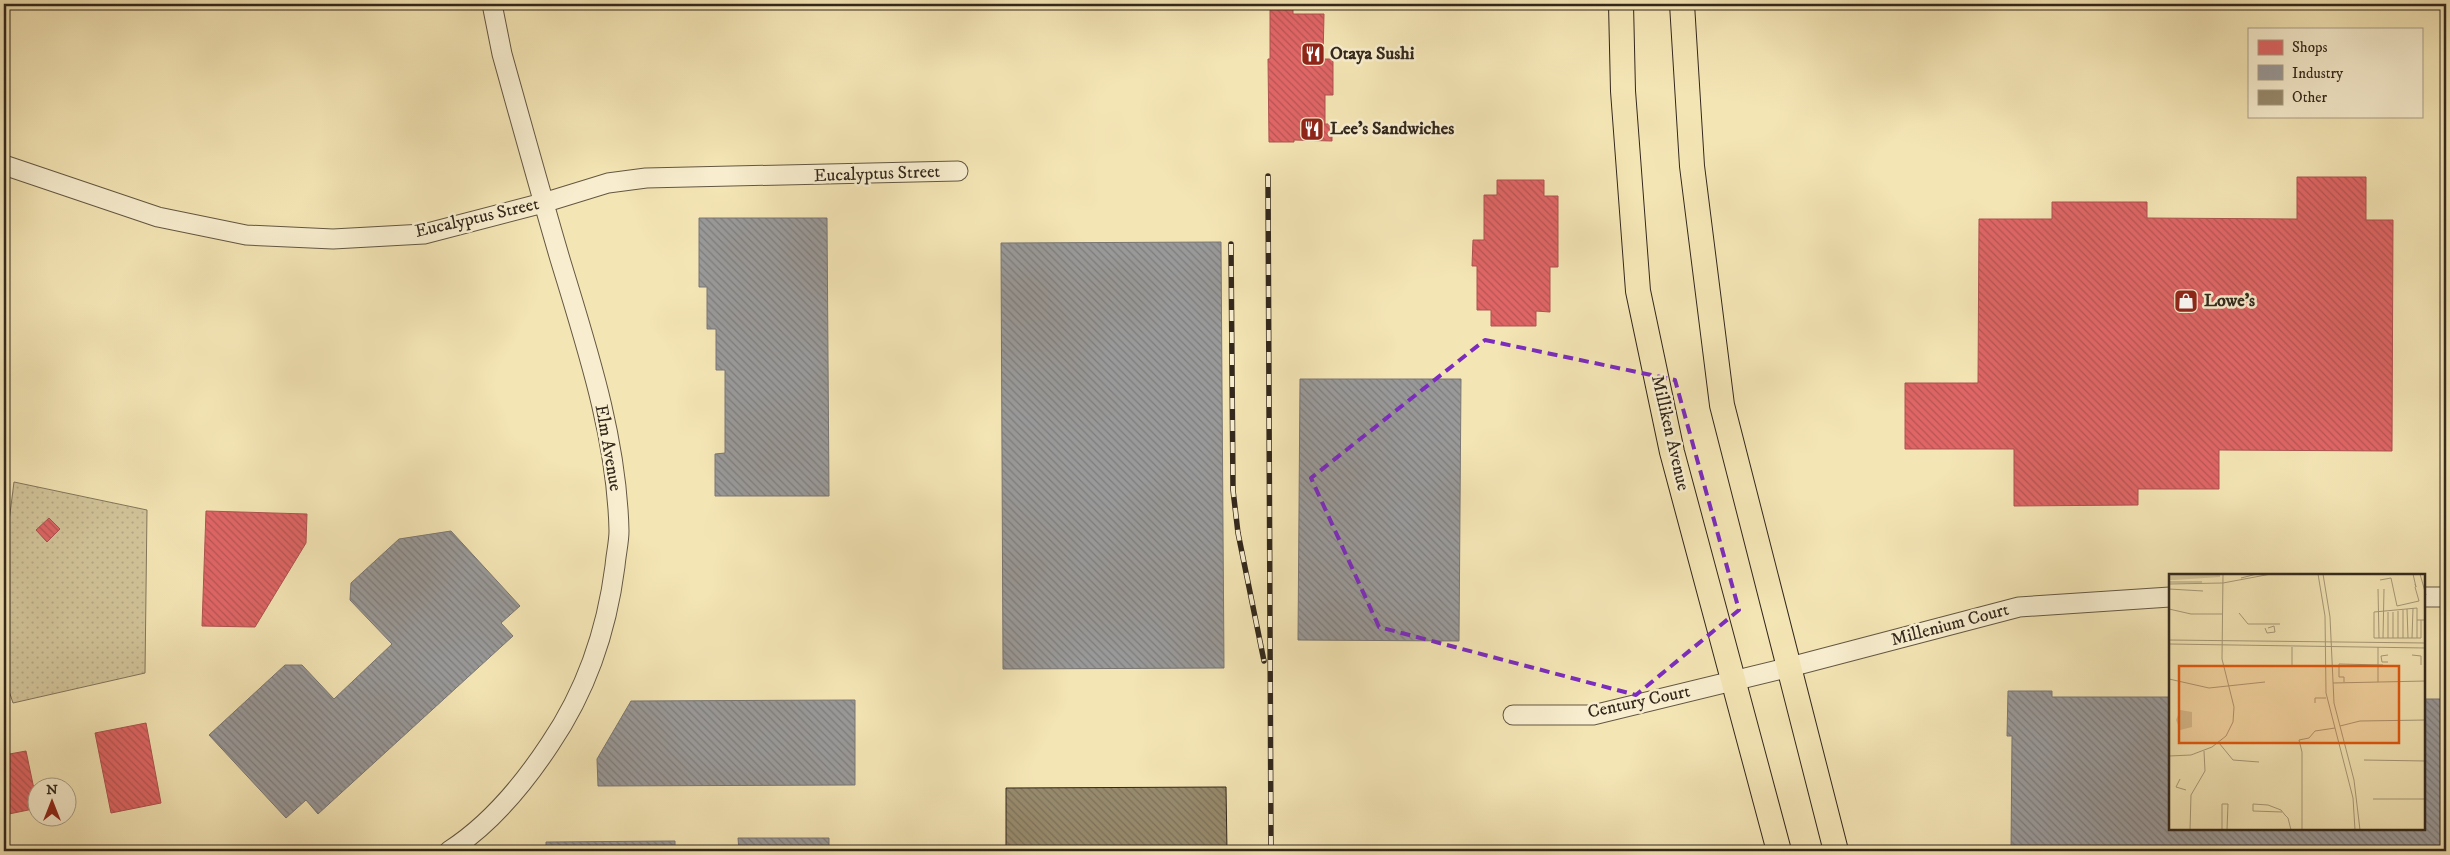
<svg xmlns="http://www.w3.org/2000/svg" width="2450" height="855" viewBox="0 0 2450 855" font-family="'IM FELL DW Pica',serif">
	<style>
		.green { fill: url(#green-dots); stroke: #83765c }
		.shops { fill: url(#shops-back-hatch); stroke: #ac5350 }
		.industry { fill: url(#industry-back-hatch); stroke: #7a7774 }
		.building { fill: url(#building-back-hatch); stroke: #33281c }
		.lines { fill: none; stroke-linecap: round; stroke-linejoin: round }
		.minor-casing { stroke: #635742; stroke-width: 21 }
		.major-casing { stroke: #33281c; stroke-width: 26 }
		.minor { stroke: #f8eecf; stroke-width: 19 }
		.major { stroke: #f4e5b5; stroke-width: 24 }
		.rail-casing { stroke: #33281c; stroke-width: 5.5 }
		.rail { stroke: #f8eecf; stroke-width: 4; stroke-dasharray: 11; stroke-linecap: butt }
		.marked { fill: none; stroke: #7b2cbf; stroke-width: 4; stroke-dasharray: 10 6; stroke-linejoin: round }
		.labels { text-anchor: middle; dominant-baseline: central; stroke-width: 5; stroke-linejoin: round; paint-order: stroke }
		.poi-label { font-size: 18px; font-weight: bold; fill: #33281c; stroke: #f8eecf; text-anchor: start }
		.street-label { font-size: 18px; fill: #33281c; stroke: #f8eecf }
		.inset-road { fill: none; stroke: #a79978; stroke-width: 1 }
		.view { fill: #df570d; fill-opacity: 0.15; stroke: #df570d; stroke-width: 2.5 }
		.inset-edge { fill: none; stroke: #33281c; stroke-width: 2.5 }
	</style>
	<defs>
		<pattern id="green-dots" width="8" height="8" patternUnits="userSpaceOnUse" patternTransform="scale(1.25)"><rect width="8" height="8" fill="#d3c59b"/><path d="M2 2h.1M6 6h.1" fill="none" stroke="#b6a985" stroke-width="1.8" stroke-linecap="round"/></pattern>
		<pattern id="shops-back-hatch" width="6" height="6" patternUnits="userSpaceOnUse" patternTransform="scale(1.25)"><rect width="6" height="6" fill="#e06666"/><path d="M-1 5l2 2M0 0l6 6M5-1l2 2" fill="none" stroke="#b65453"/></pattern>
		<pattern id="industry-back-hatch" width="6" height="6" patternUnits="userSpaceOnUse" patternTransform="scale(1.25)"><rect width="6" height="6" fill="#999"/><path d="M-1 5l2 2M0 0l6 6M5-1l2 2" fill="none" stroke="#7d7d7c"/></pattern>
		<pattern id="building-back-hatch" width="6" height="6" patternUnits="userSpaceOnUse" patternTransform="scale(1.25)"><rect width="6" height="6" fill="#978a6c"/><path d="M-1 5l2 2M0 0l6 6M5-1l2 2" fill="none" stroke="#7c7158"/></pattern>
	</defs>
	<rect width="100%" height="100%" fill="#f4e5b5"/>
	<filter id="stains"><feTurbulence type="fractalNoise" baseFrequency=".004" numOctaves="4"/><feColorMatrix values="0 0 0 0 .2 0 0 0 0 .09 0 0 0 0 .02 0 0 0 .5 -.17"/></filter>
	<radialGradient id="worn" r=".72"><stop offset=".6" stop-color="#630" stop-opacity="0"/><stop offset="1" stop-color="#630" stop-opacity=".3"/></radialGradient>
	<!-- green -->
	<path class="green" d="M14 482 147 510 145 673 13 703 4 676V561Z"/>
	<!-- shops -->
	<path class="shops" d="M1270 6H1293V14H1324L1323 59H1333V95H1325V124H1332V141L1294 140V142H1269L1268 59H1270Z
		M2297 177H2366V220H2393L2392 451 2219 450V489H2138V505L2014 506V449H1905V383H1978L1979 219H2052V202H2147V218L2297 219Z
		M1497 180H1544V196H1558V267H1550V312L1536 311V326H1491V310H1477V266H1472L1473 240H1484V195H1497Z
		M206 511 307 514 306 543 255 627 202 626Z
		M49 518 60 529 47 542 36 530Z
		M146 723 161 803 111 813 95 733Z
		M26 751 38 808 4 815V755Z"/>
	<!-- industry -->
	<path class="industry" d="M699 218H827L829 496H715V454L725 453V370H716V329H707V287H699Z
		M1221 242 1224 668 1003 669 1001 243Z
		M1300 379H1461L1459 641 1298 640Z
		M451 531 520 606 501 623 513 636 318 814 306 800 286 818 209 735 285 665H302L334 699 392 644 350 600 351 583 399 539Z
		M2008 691H2052V697H2170V829H2424V699H2446V851H2011L2012 736H2007Z
		M855 700V785L598 786 597 759 631 701Z
		M738 838H829V851H739Z
		M675 841V851H546V842Z
		M1457 848H1591V851H1457Z
		M1638 849H1683V851H1638Z"/>
	<!-- building -->
	<path class="building" d="M1226 787 1227 851H1006V788Z"/>
	<g class="lines">
		<!-- minor casing -->
		<g class="minor-casing">
			<path id="minor" d="M4 165 158 217 246 235 333 239 424 234 543 203 608 183 646 178 958 171
				M2424 597H2446
				M1513 715H1593L1790 667 2019 607 2170 597
				M449 851C491 824 523 785 550 744 586 691 607 629 615 566 616 554 619 542 619 531 617 438 587 348 560 259 540 191 521 122 502 54L492 4"/>
		</g>
		<!-- major casing -->
		<g class="major-casing">
			<path id="major" d="M1621 4 1623 91 1638 291 1672 452 1779 851
				M1682 4 1692 166 1722 405 1836 851"/>
		</g>
		<!-- minor -->
		<use href="#minor" class="minor"/>
		<!-- major -->
		<use href="#major" class="major"/>
		<!-- rail casing -->
		<g class="rail-casing">
			<path id="rail" d="M1268 176 1271 851
				M1231 244 1233 490 1238 533 1264 661"/>
		</g>
		<!-- rail -->
		<use href="#rail" class="rail"/>
	</g>
	<!-- marked area -->
	<path class="marked" d="M1485 340 1675 380 1739 610 1636 695 1379 627 1311 478Z"/>
	<!-- icons -->
	<defs>
		<g id="restaurant-square" transform="scale(1.25)"><rect x="-9" y="-9" width="18" height="18" rx="4" fill="#8f2418" stroke="#f8eecf"/><path d="M-5-6h1v4h1v-4h1v4h1v-4h1v5L-1.5 .5V6h-2V.5L-5-1ZM5-6V6H3V1.5H1.5Q1.5-4 5-6Z" fill="#fff"/></g>
		<g id="shop-square" transform="scale(1.25)"><rect x="-9" y="-9" width="18" height="18" rx="4" fill="#8f2418" stroke="#f8eecf"/><path d="M-5-2.5h2.3a2.7 3.5 0 0 1 5.4 0H5L5.5 6h-11ZM-1.5-2.5h3a1.5 2.3 0 0 0-3 0Z" fill="#fff"/></g>
	</defs>
	<g fill-rule="evenodd">
		<use href="#restaurant-square" x="1313" y="54"/>
		<use href="#restaurant-square" x="1312" y="129"/>
		<use href="#shop-square" x="2186" y="301"/>
	</g>
	<g class="labels">
		<!-- poi labels -->
		<g class="poi-label">
			<text x="1330" y="54">Otaya Sushi</text>
			<text x="1330" y="129">Lee's Sandwiches</text>
			<text x="2204" y="301">Lowe's</text>
		</g>
		<!-- street labels -->
		<g class="street-label">
			<text transform="translate(877 174) rotate(-2)">Eucalyptus Street</text>
			<text transform="translate(477 218) rotate(-13)">Eucalyptus Street</text>
			<text transform="translate(1670 433) rotate(77)">Milliken Avenue</text>
			<text transform="translate(608 448) rotate(80)">Elm Avenue</text>
			<text transform="translate(1950 625) rotate(-15)">Millenium Court</text>
			<text transform="translate(1639 702) rotate(-12)">Century Court</text>
		</g>
	</g>
	<!-- overview -->
	<g transform="translate(2169 574)">
		<rect width="256" height="256" fill="#f4e5b5"/>
		<path d="M0 0H51V3L5 6H0ZM11 136 23 138V153L11 156 7 146Z" fill="#d3c59b"/>
		<path class="inset-road" d="M149 0 156 42 157 119 184 224 186 256M154 0 161 43 165 129 185 206 191 256M244 0 247 13 246 10M251 0 257 21M72 4 88 0M211 6 222 4 228 32 250 27 246 13M0 8H33M0 10 54 9 102 0M0 15 34 17M209 15 210 64M0 35 22 40H53M238 35 239 64M234 36V64M229 37V64M70 39 79 50H111M248 46V64M252 46V64H205V38L248 34V46H257M96 54 98 59 106 58 105 52 99 54M214 64 215 15M219 64V38M224 64V38M243 64 244 34M0 66 257 69M0 70 257 74M123 73V91M243 81 252 82V91M219 88H213L212 82 219 81M0 105 40 114 96 108M175 108V103H170V90L214 91M209 108V73M164 109 257 107M146 129V124H157M171 152 191 147 257 146M50 169 64 186 90 188M0 182 22 181 43 173 57 162 64 148 65 133 53 85 54 0M195 186 257 187M11 205 7 213 17 216M204 225H257M113 238 84 237V230L99 231 112 236 116 241 119 244 122 256M21 256 22 221 36 197 35 177M53 256V230H59L58 256M133 256V178L130 166 140 164 146 157 166 154"/>
		<path class="view" d="M10 92H230V169H10Z"/>
		<rect width="256" height="256" class="inset-edge"/>
	</g>
	<!-- margin -->
	<rect width="2450" height="855" fill="none" stroke="#f4e5b5" stroke-width="20"/>
	<rect x="5" y="5" width="2440" height="845" fill="none" stroke="#33281c" stroke-width="2.5"/>
	<rect x="10" y="10" width="2430" height="835" fill="none" stroke="#33281c"/>
	<!-- legend -->
	<rect x="2248" y="28" width="175" height="90" fill="#f8eecf" stroke="#a99f87"/>
	<rect x="2258" y="40" width="25" height="15" fill="#e06666" stroke="#a99f87"/>
	<text x="2292" y="52" font-size="15" fill="#33281c">Shops</text>
	<rect x="2258" y="65" width="25" height="15" fill="#999999" stroke="#a99f87"/>
	<text x="2292" y="78" font-size="15" fill="#33281c">Industry</text>
	<rect x="2258" y="90" width="25" height="15" fill="#978a6c" stroke="#a99f87"/>
	<text x="2292" y="102" font-size="15" fill="#33281c">Other</text>
	<!-- north arrow -->
	<g transform="translate(52 802)"><circle r="24" fill="#f8eecf" stroke="#a99f87"/>
	<path d="M0-4L9 19L0 12L-9 19Z" fill="#8f2418"/>
	<text y="-8" font-size="14" font-weight="bold" text-anchor="middle" fill="#33281c">N</text>
	</g>
	<rect width="100%" height="100%" filter="url(#stains)"/>
	<rect width="100%" height="100%" fill="url(#worn)"/>
</svg>
